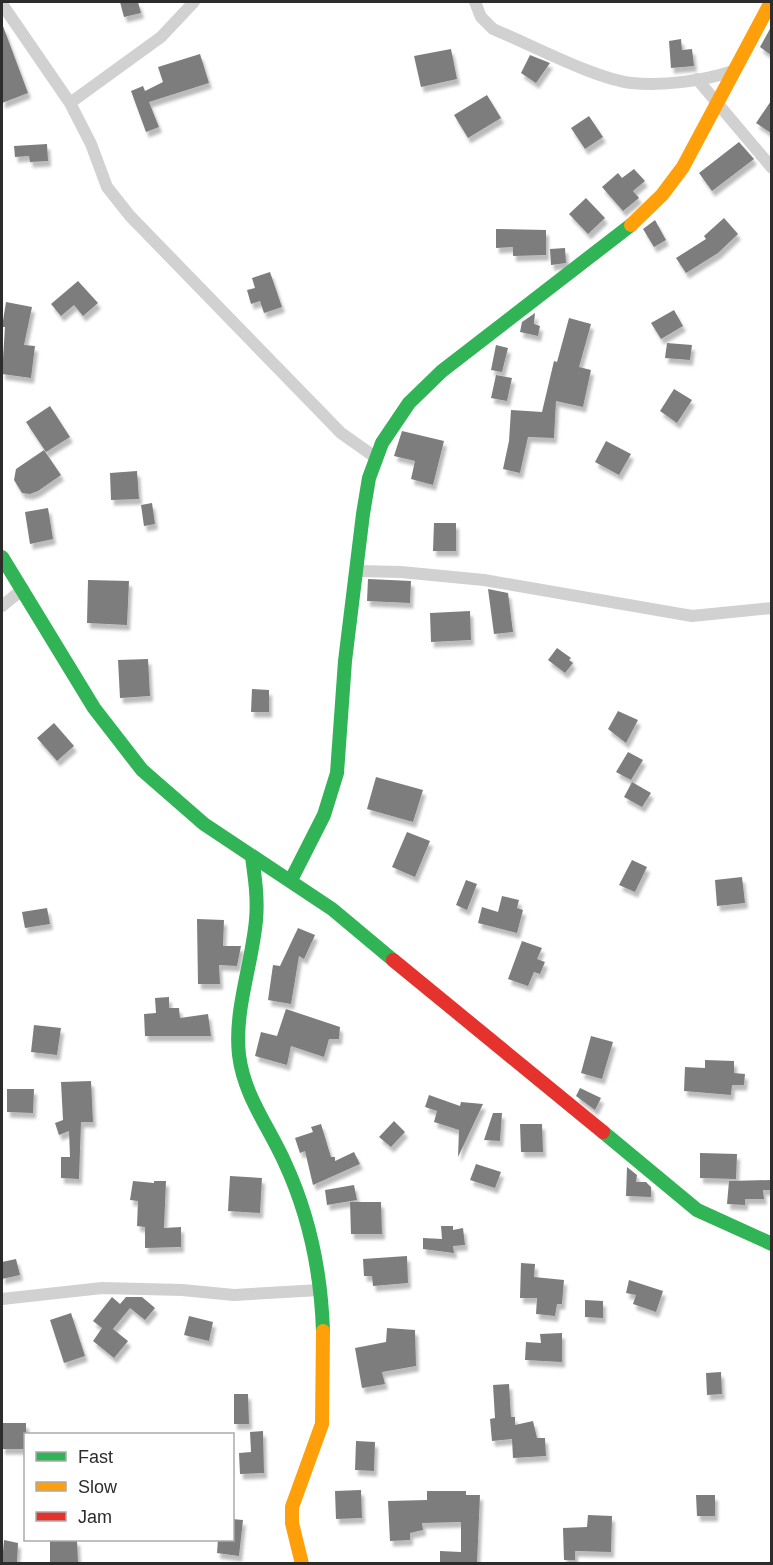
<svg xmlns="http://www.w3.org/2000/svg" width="773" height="1565" viewBox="0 0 773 1565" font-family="Helvetica,sans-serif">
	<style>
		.building { fill: #7d7d7d; filter: url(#shadow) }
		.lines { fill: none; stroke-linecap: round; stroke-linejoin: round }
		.street { stroke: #d1d1d1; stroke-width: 12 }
		.fast { stroke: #30b455; stroke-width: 14 }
		.slow { stroke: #ff9f0a; stroke-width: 14 }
		.jam { stroke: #e5322d; stroke-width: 14 }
	</style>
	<defs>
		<filter id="shadow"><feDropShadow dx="3" dy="5.5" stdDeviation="1.5" flood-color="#0004"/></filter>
	</defs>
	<rect width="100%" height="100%" fill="#fff"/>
	<!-- building -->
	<path class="building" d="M120 2H138L141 13 124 17Z
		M3 26 28 93 2 103V27Z
		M771 27V55L760 47Z
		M681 39 682 50 692 49 694 66 671 68 669 41Z
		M451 49 457 79 421 87 414 56Z
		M200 54 209 83 149 102 159 127 146 132 131 91 143 86 145 91 163 82 158 67Z
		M530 55 550 63 536 83 521 73Z
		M487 95 501 118 468 138 454 115Z
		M771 101V133L756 123Z
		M589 116 603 137 585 149 571 128Z
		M739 142 754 159 712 191 699 173Z
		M47 144 48 161 30 162 29 156 15 157 14 146Z
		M634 169 645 181 633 191 639 198 623 211 602 187 618 173 622 178Z
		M586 198 605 218 588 234 569 214Z
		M724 218 738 234 718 253 686 273 676 258 706 239 704 236Z
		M655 220 666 240 654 247 643 229Z
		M496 229 546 230V255L513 256V247L496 248Z
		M565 248 566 263 551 265 550 249Z
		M270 272 282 307 264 313 260 301 251 304 247 290 255 288 252 278Z
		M78 281 98 303 83 316 74 305 61 316 51 304Z
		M6 302 32 307 24 345 35 346 31 378 2 374 5 327H2Z
		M674 310 683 326 661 339 651 323Z
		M535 313 534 324 540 326 538 336 520 332 522 322Z
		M569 318 591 324 579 367 591 370 583 407 556 401 554 438 528 437 520 473 503 469 509 441 511 410 542 412 554 361 557 362Z
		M667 343 692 345 690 360 665 358Z
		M496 345 508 348 502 372 491 370Z
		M496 375 512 378 507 401 491 398Z
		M674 389 692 400 677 423 660 411Z
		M50 406 70 437 46 452 26 422Z
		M402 431 444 441 433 485 411 479 415 461 394 456Z
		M606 441 631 454 619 475 595 462Z
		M44 450 61 475 38 491 30 494 22 493 14 480 16 469Z
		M137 471 139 499 111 500 110 473Z
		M152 503 155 524 144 526 141 505Z
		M48 508 53 539 30 544 25 512Z
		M434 523H456V551H433Z
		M368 579 411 581 410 603 367 601Z
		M88 580 129 581 127 625 87 623Z
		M488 589 508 593 513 632 494 634Z
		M470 611 471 640 431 642 430 613Z
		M557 648 571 658 569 660 573 663 565 673 548 660Z
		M148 659 150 696 120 698 118 660Z
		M252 689 269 690V712H251Z
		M618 711 638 720 626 743 608 729Z
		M54 723 74 746 57 761 37 738Z
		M628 752 643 760 631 780 616 772Z
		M376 777 423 790 413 822 367 809Z
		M632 782 651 793 642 807 624 797Z
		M407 832 430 841 415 877 392 867Z
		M632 860 647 867 635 892 619 885Z
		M742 877 745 903 717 906 715 880Z
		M466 880 477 884 467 910 456 905Z
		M502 896 519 900 517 908 523 910 517 933 478 923 482 907 498 912Z
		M47 908 50 924 25 928 22 912Z
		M197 919 224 920 223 946H241L237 966 219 965 220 984H198Z
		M298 928 315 935 304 959 299 956 291 1004 268 1000 273 965 280 966Z
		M522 941 542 948 537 959 545 962 540 974 534 972 528 986 508 979Z
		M169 997V1008H179L180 1018 208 1014 211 1036H145L144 1014 156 1013 155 998Z
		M286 1009 340 1027 339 1039H329L324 1057 291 1046 287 1065 255 1056 261 1032 277 1036Z
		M34 1025 61 1028 57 1055 31 1052Z
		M591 1036 613 1042 602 1079 581 1073Z
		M705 1060 734 1061V1073L745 1074 744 1085H732L731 1095 684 1091 685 1067 705 1068Z
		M91 1081 93 1122H81L79 1179 61 1178V1157H70L69 1131 59 1135 55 1123 63 1120 61 1082Z
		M580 1088 601 1098 595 1110 576 1096Z
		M7 1089H34L33 1113 7 1112Z
		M429 1095 460 1106 461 1102 483 1104 458 1157 459 1130 434 1122 437 1111 425 1107Z
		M493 1113H502L500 1141 484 1140Z
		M394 1121 405 1132 391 1147 379 1137Z
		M321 1124 331 1157H335V1161L354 1152 360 1164 313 1185 305 1151 300 1153 295 1138 313 1132 311 1127Z
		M520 1124H542L543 1152H521Z
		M700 1153 737 1154 736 1179 700 1178Z
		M476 1164 501 1172 495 1188 470 1180Z
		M627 1167 637 1175 636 1182H646L651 1187V1197L626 1196Z
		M230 1176 262 1178 260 1213 228 1211Z
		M771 1180V1190H763L764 1199H745V1205L727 1204 729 1181Z
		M133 1181 154 1183V1181H166L164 1228 181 1227V1247L145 1248V1227L137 1226 138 1201 130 1200Z
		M354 1185 357 1200 327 1205 325 1190Z
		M350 1202H381L382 1234H351Z
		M441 1226H453V1230L463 1228 465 1245 453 1246 454 1253 423 1249V1238L442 1239Z
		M407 1256 408 1283 373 1286 372 1276H364L363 1259Z
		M16 1259 20 1275 2 1279V1262Z
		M521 1263 535 1264 534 1277 564 1280 562 1304H557L555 1316 536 1314 537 1298H520Z
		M629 1280 663 1291 656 1312 633 1304 636 1295 626 1293Z
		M112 1297 120 1304 126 1297H142L155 1308 145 1320 130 1308 113 1329 128 1341 114 1358 93 1341 102 1328 93 1321Z
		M585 1300 603 1301V1318L585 1317Z
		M71 1313 85 1356 64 1363 50 1320Z
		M189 1316 213 1322 209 1341 184 1335Z
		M387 1328 415 1330 416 1366 382 1372 385 1384 362 1388 355 1348 386 1342Z
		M562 1333V1362L525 1360 526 1342 541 1343 540 1334Z
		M721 1372 722 1394 707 1395 706 1373Z
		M509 1384 511 1417H515V1425L533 1421 537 1438H545L546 1456 513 1458 512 1439 492 1441 490 1419 495 1418 493 1385Z
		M234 1394H248L249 1424H234Z
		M2 1423H26V1449H2Z
		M263 1431 264 1473 240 1474 239 1453 251 1452 250 1432Z
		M356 1441 375 1442 374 1471 355 1470Z
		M361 1490 362 1518 336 1519 335 1491Z
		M427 1491H466V1495H480L477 1563H440V1551L461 1552V1522L422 1523 423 1530 410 1533V1540L390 1541 388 1501 427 1500Z
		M696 1495H715V1516H697Z
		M588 1515 612 1516 611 1552 575 1551V1560H564L563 1528 587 1527Z
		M232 1519 243 1520 239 1556 217 1553 218 1539H232Z
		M4 1540 18 1543 17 1563H2Z
		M50 1540H77L78 1562H50Z"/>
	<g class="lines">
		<!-- street -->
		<path class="street" d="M475 2 481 17 493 29C530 44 595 79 632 83 664 86 703 81 733 71
			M2 4 70 103 91 144 107 187 130 216 341 433 375 457
			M697 79 772 168
			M70 103 161 37 194 2
			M358 571 401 572 484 580 692 616 772 608
			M2 606 23 589
			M2 1299 102 1288 182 1290 234 1295 320 1290"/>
		<!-- fast -->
		<path class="fast" d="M2 557 94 708 142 770 204 824 332 909 393 960
			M252 857C255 878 258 899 256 920 252 965 234 1010 239 1055 244 1096 269 1127 285 1163 310 1217 321 1272 323 1331
			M291 880 324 815 337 773 345 661 363 514 369 478 382 443 409 403 442 371 631 225
			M603 1132 697 1210 772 1244"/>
		<!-- slow -->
		<path class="slow" d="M631 225 662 195 683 167 771 2
			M302 1564 292 1523V1507L322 1424 323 1331"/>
		<!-- jam -->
		<path class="jam" d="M393 960 603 1132"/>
	</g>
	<!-- border -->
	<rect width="773" height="1565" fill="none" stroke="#2c2c2c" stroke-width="6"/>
	<!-- legend -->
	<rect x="24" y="1433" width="210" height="108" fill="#ffffff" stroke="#ababab" stroke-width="1.5"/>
	<rect x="36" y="1452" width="30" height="9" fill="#30b455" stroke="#ababab" stroke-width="1.5"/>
	<text x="78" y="1463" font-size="18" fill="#2c2c2c">Fast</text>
	<rect x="36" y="1482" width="30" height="9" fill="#ff9f0a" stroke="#ababab" stroke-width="1.5"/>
	<text x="78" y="1493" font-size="18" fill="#2c2c2c">Slow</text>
	<rect x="36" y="1512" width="30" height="9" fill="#e5322d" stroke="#ababab" stroke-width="1.5"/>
	<text x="78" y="1523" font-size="18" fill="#2c2c2c">Jam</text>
</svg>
